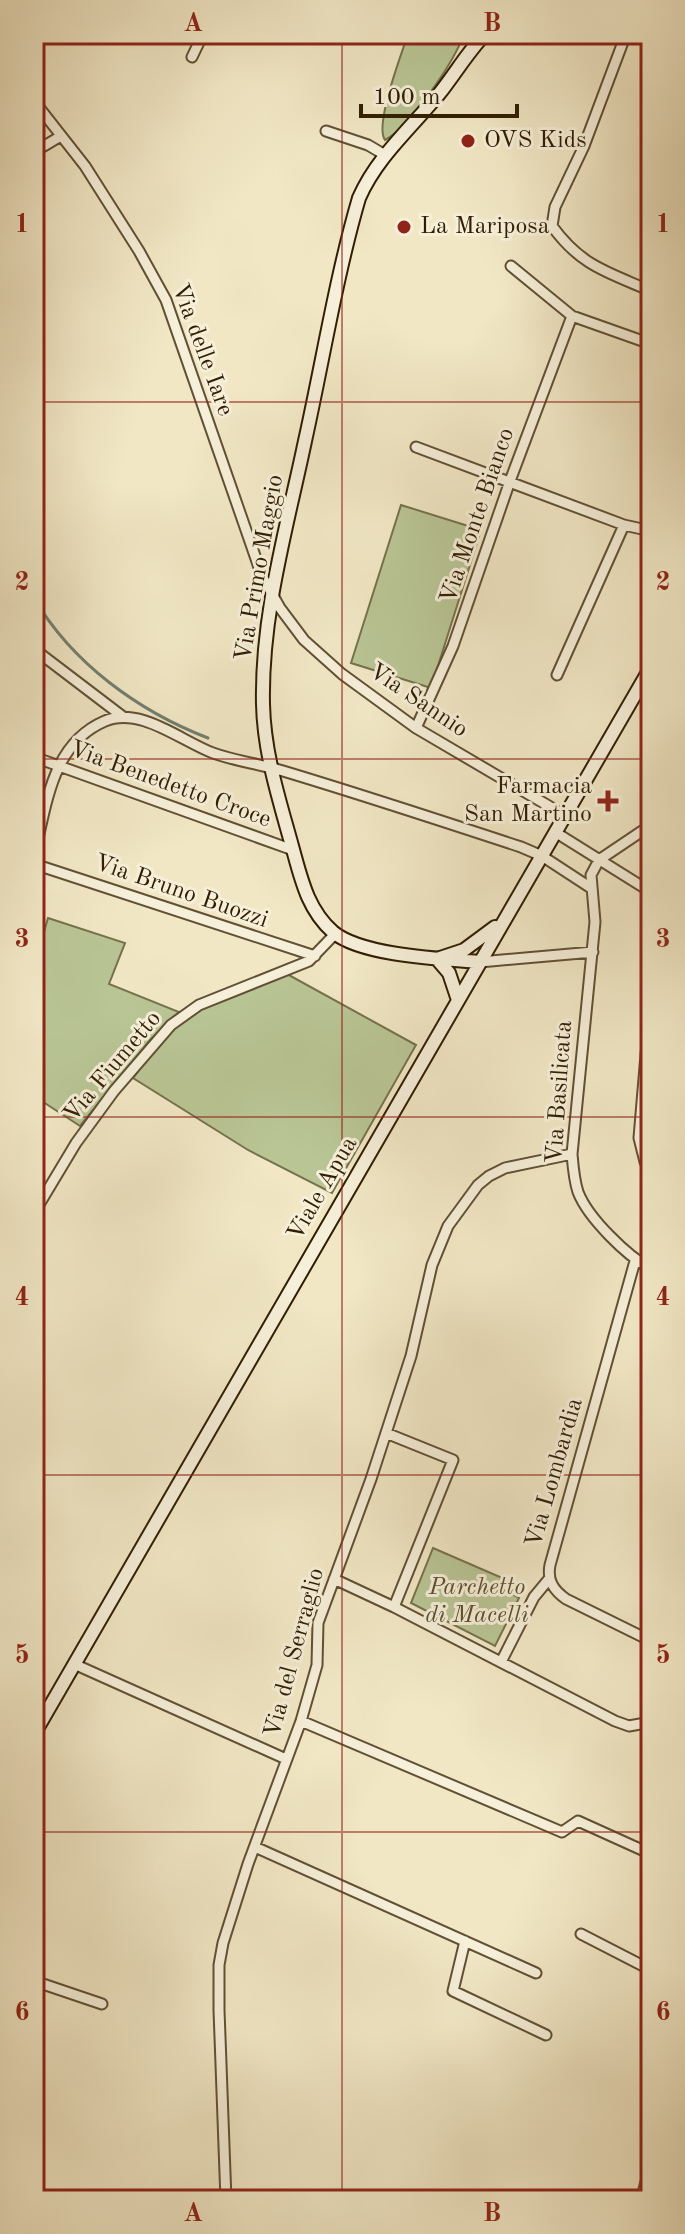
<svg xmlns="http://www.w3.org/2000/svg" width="685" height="2234" viewBox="0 0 685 2234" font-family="'Old Standard TT',serif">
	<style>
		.green { fill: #b9c595; stroke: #75724c; stroke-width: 2 }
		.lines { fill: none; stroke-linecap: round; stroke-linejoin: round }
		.stream { stroke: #717f6f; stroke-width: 3 }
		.street-casing { stroke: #615033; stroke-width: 13 }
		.secondary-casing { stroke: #311e02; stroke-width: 16 }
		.street { stroke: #f6efd9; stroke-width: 9 }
		.secondary { stroke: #f6efd9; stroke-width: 12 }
		.grid { fill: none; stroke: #8f2418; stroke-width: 2; stroke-opacity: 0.55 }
		.poi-dot { fill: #8f2418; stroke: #f6efd9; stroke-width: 3 }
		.labels { text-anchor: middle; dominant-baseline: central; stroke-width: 6; stroke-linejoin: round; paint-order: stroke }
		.poi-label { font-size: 24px; fill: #311e02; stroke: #f6efd9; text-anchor: start }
		.street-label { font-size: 24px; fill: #311e02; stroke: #f6efd9 }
		.park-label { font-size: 24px; font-style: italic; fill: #5a502e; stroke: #f6efd9 }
		.neatline { fill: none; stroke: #8f2418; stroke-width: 3 }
		.grid-label { font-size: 26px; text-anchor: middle; font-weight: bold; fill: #8f2418 }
	</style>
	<rect width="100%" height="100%" fill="#f1e7c5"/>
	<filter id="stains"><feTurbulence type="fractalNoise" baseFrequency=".0025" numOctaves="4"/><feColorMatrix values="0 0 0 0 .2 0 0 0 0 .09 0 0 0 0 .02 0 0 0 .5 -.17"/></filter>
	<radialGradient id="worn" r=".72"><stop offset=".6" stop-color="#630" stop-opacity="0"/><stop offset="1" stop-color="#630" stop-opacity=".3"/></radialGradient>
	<!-- green -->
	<path class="green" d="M408 34H464C454 62 410 127 385 140 374 125 402 53 408 34Z
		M401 505 481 530 431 688 351 663Z
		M48 918 125 943 109 984 179 1012 150 1040 80 1126 34 1096V966Z
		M287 974 416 1045 332 1193 248 1150 133 1078C147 1060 161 1040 178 1025 206 999 251 988 287 974Z
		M433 1548 516 1584 512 1594 519 1598 495 1646 411 1603Z"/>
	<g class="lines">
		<!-- stream -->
		<path class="stream" d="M34 598C72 663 138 711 208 738"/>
		<!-- street casing -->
		<g class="street-casing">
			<path id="street" d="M626 34 584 146 555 207 552 226C581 266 607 272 651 291
				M192 57 203 34
				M34 101 85 166 139 251 166 300 262 576 280 608 304 640 342 674 416 728 564 815
				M326 131 368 145 385 155
				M34 152 61 136
				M511 266 572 316 651 344
				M416 447 624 525 651 531
				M34 649 122 716
				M557 675 624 525
				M416 728 453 646 510 481 572 316
				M34 757 293 850
				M651 825 599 860 591 875 595 922 572 1154C573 1166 574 1180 578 1192 588 1218 627 1256 651 1269
				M555 832 651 892
				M34 855C47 805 51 744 105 721 140 706 181 741 213 753 235 761 260 764 283 771 363 795 442 821 521 847L542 856 591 888
				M34 864 315 956
				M480 962 593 952
				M651 995 639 1138 645 1162 651 1170
				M34 1213 76 1143 114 1091 171 1025 199 1005 309 961 335 934
				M635 1261 550 1565C547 1580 553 1590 566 1599L651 1641
				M386 1433 453 1460 394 1607
				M334 1579 394 1607 615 1721 629 1726 651 1722
				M501 1662 534 1597 549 1579
				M74 1664 286 1759
				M301 1721 562 1832 578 1821 651 1854
				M255 1847 536 1973
				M581 1934 651 1970
				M465 1941 453 1991 546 2035
				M34 1981 102 2004
				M226 2200 219 2010V1965L223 1943 248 1864 301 1721 317 1665 318 1623 371 1479 411 1356 432 1265 448 1226 478 1185 489 1176 505 1168 572 1154
				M641 2200 651 2164"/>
		</g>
		<!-- secondary casing -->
		<g class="secondary-casing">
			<path id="secondary" d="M480 962C442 959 362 956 333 932 307 909 301 878 292 846 279 799 264 753 263 704 261 615 287 527 305 441 323 360 336 277 359 198 377 157 411 128 439 94 455 74 467 53 485 34
				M458 1000 449 973 437 959 464 950 495 927
				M34 1734 651 667"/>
		</g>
		<!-- street -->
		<use href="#street" class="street"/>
		<!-- secondary -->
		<use href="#secondary" class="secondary"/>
	</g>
	<!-- grid -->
	<path class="grid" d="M342 34V2200M34 402H651M34 759H651M34 1117H651M34 1475H651M34 1832H651"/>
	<!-- markers -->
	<g class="poi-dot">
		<circle cx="468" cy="141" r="8"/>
		<circle cx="404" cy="227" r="8"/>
		<path d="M604 789h8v8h8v8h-8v8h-8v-8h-8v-8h8z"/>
	</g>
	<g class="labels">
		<!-- poi labels -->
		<g class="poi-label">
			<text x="484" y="141">OVS Kids</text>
			<text x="420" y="227">La Mariposa</text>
			<text x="592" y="787" text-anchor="end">Farmacia<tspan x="592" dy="28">San Martino</tspan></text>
		</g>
		<!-- street labels -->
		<g class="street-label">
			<text transform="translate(202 350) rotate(70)">Via delle Iare</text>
			<text transform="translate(478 516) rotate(-71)">Via Monte Bianco</text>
			<text transform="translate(260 568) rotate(-80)">Via Primo Maggio</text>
			<text transform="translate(418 701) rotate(34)">Via Sannio</text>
			<text transform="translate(170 785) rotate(20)">Via Benedetto Croce</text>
			<text transform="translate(181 892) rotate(19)">Via Bruno Buozzi</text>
			<text transform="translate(113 1067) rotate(-50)">Via Fiumetto</text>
			<text transform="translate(560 1092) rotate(-86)">Via Basilicata</text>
			<text transform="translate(323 1189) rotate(-60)">Viale Apua</text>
			<text transform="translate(555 1473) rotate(-74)">Via Lombardia</text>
			<text transform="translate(295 1653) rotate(-75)">Via del Serraglio</text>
		</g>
		<!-- park labels -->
		<g class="park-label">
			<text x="477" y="1588">Parchetto<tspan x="477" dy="28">di Macelli</tspan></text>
		</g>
	</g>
	<!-- margin -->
	<rect width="685" height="2234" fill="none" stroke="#f1e7c5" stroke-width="88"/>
	<!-- scale -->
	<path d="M361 104v12h156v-12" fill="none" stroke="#311e02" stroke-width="4"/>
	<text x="373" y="104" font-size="24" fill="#311e02" stroke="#f6efd9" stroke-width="6" paint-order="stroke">100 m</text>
	<rect x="44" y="44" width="597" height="2146" class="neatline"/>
	<g class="grid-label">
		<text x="193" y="31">A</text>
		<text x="492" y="31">B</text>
		<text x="22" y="232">1</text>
		<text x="663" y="232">1</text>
		<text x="22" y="590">2</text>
		<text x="663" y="590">2</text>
		<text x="22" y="947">3</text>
		<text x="663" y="947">3</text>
		<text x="22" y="1305">4</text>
		<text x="663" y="1305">4</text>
		<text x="22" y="1663">5</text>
		<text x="663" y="1663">5</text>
		<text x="22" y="2020">6</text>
		<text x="663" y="2020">6</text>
		<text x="193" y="2221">A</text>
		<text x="492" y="2221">B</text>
	</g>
	<rect width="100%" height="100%" filter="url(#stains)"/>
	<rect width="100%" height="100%" fill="url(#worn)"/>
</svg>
